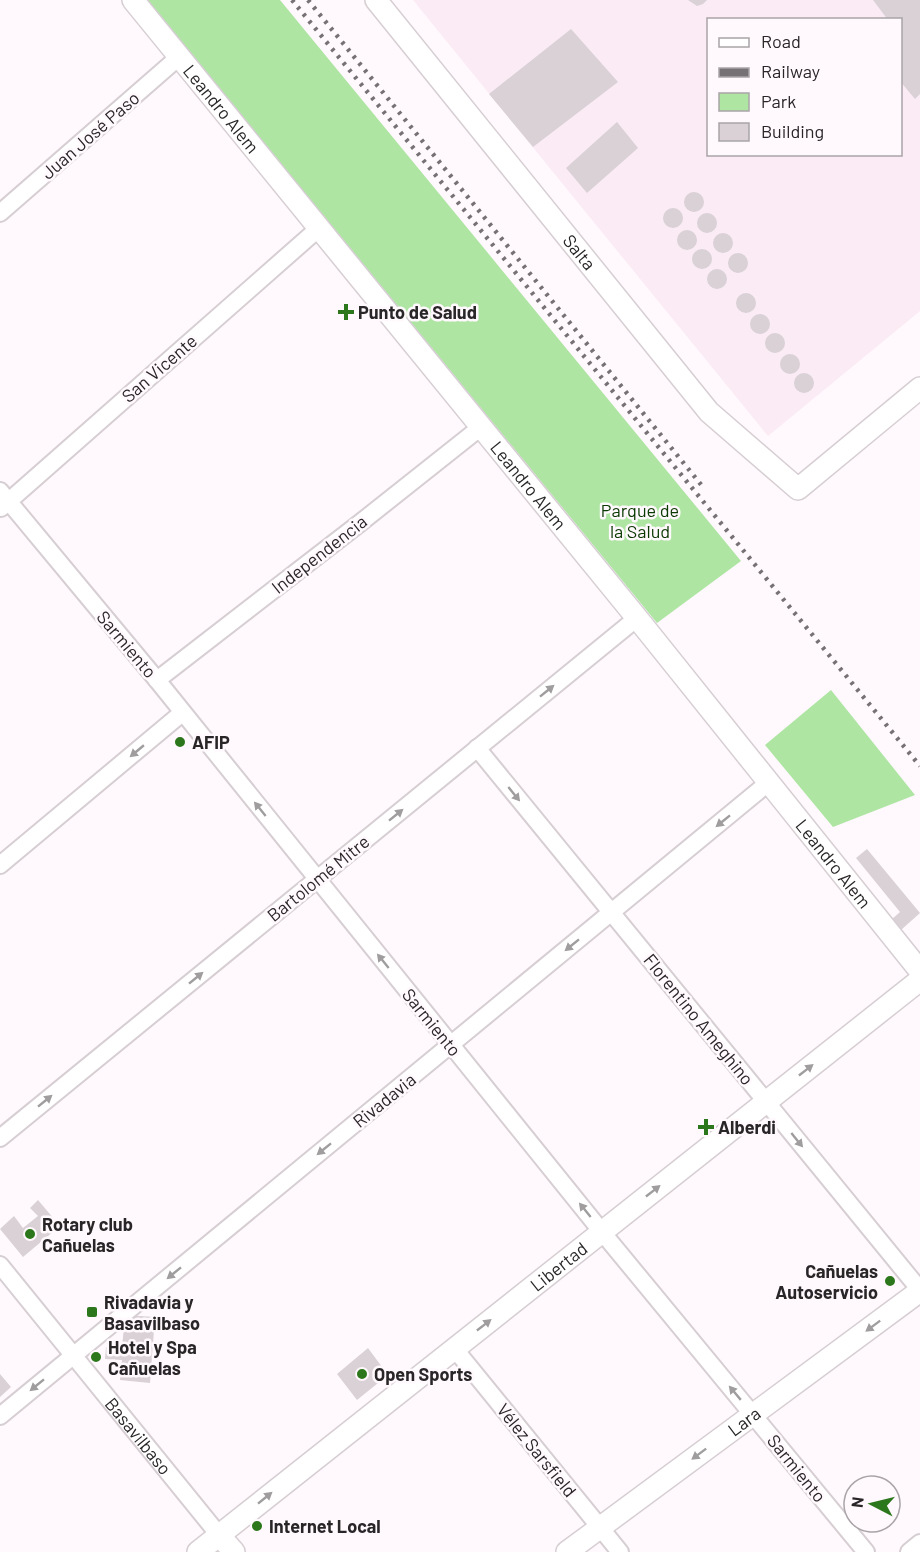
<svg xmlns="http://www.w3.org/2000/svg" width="920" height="1552" viewBox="0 0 920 1552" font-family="Barlow,sans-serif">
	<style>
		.built { fill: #fbebf4; fill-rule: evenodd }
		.green { fill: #aee5a3 }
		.building { fill: #d9d1d6 }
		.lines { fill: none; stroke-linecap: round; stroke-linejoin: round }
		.minor-casing { stroke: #d6ced3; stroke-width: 20 }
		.tertiary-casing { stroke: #d6ced3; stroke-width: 24 }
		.minor { stroke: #fff; stroke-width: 16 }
		.tertiary { stroke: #fff; stroke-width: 21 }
		.rail { stroke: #757174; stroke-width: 4.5; stroke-dasharray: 3 6; stroke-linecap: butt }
		.oneway { fill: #9f9d9e }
		.poi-dot { fill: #2c771c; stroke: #fff8fc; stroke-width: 2 }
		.labels { text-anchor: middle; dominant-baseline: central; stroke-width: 5; stroke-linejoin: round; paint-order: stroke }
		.street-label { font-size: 18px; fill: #292628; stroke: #fff8fc }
		.poi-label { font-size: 18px; font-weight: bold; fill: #292628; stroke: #fff8fc; text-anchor: start }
		.park-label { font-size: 18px; fill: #0b3902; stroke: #fff8fc }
	</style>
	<rect width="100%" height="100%" fill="#fff8fc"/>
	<!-- built -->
	<path class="built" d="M413 0H920V311L768 436ZM708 20H900V154H708Z"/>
	<!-- green -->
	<path class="green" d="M147 0H280L741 561 657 623Z
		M831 690 915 795 833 827 765 745Z"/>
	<!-- building -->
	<path class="building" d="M688 0H707L703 4 697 6Z
		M873 0H920V94L915 99 900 81V39L902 38 900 36V20H888Z
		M571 29 618 82 533 147 489 94Z
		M617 122 638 148 587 193 566 168Z
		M684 202a10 10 0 1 1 20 0a10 10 0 1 1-20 0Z
		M663 218a10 10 0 1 1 20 0a10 10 0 1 1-20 0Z
		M697 223a10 10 0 1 1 20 0a10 10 0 1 1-20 0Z
		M677 240a10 10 0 1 1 20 0a10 10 0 1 1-20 0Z
		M713 243a10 10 0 1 1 20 0a10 10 0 1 1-20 0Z
		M692 259a10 10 0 1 1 20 0a10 10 0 1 1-20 0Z
		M728 263a10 10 0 1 1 20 0a10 10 0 1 1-20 0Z
		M707 279a10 10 0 1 1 20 0a10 10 0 1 1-20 0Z
		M736 303a10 10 0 1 1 20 0a10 10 0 1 1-20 0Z
		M750 324a10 10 0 1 1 20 0a10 10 0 1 1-20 0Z
		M765 343a10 10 0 1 1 20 0a10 10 0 1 1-20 0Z
		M780 364a10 10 0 1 1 20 0a10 10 0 1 1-20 0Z
		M794 383a10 10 0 1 1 20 0a10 10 0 1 1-20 0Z
		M867 849 920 913 901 930 892 919 900 912 856 858Z
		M38 1200 60 1226 23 1257 0 1229 14 1216 23 1228 38 1216 30 1208Z
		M125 1315 155 1317 150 1383 120 1380 122 1360 105 1359 106 1347 122 1348Z
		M368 1348 388 1375 357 1400 337 1374Z
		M0 1374 11 1387 0 1397Z"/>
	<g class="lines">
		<!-- minor casing -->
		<g class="minor-casing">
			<g id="minor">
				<path d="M0 213 180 56"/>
				<path d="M0 491 157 680 602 1232 866 1552"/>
				<path d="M1 508 319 228"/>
				<path d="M157 680 360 523 481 427"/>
				<path d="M477 748 920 1290"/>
				<path d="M0 865 182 713"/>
				<path d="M0 1138 637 618"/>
				<path id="s1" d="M0 1265 219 1535"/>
				<path d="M454 1348 620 1552"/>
				<path d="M0 1416 768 783"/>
				<path d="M909 1552 920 1543"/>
			</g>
		</g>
		<!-- tertiary casing -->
		<g class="tertiary-casing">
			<g id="tertiary">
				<path id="s2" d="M133 0 637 618 920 971"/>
				<path id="s3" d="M376 0 709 412 798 489 920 388"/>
				<path d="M219 1535 234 1552"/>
				<path id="s4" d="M198 1552 920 980"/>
				<path id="s5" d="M567 1552 920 1291"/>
			</g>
		</g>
		<!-- minor -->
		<use href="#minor" class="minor"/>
		<!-- tertiary -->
		<use href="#tertiary" class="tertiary"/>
		<!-- rail -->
		<path class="rail" d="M292 0 920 766
			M308 0 703 487"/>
	</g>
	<!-- one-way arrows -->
	<defs><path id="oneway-solid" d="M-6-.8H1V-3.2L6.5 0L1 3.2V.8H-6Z" transform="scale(1.5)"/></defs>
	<g class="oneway">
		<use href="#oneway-solid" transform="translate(547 691) rotate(-39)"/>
		<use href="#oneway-solid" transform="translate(137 751) rotate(140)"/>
		<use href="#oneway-solid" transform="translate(514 794) rotate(51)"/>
		<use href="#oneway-solid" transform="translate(260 809) rotate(-129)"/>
		<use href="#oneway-solid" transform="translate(396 815) rotate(-39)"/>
		<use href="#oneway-solid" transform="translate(723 821) rotate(141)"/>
		<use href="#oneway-solid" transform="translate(572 945) rotate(141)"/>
		<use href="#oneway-solid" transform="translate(383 961) rotate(-129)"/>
		<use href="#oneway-solid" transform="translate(196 978) rotate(-39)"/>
		<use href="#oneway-solid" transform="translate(806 1070) rotate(-38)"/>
		<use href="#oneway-solid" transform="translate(45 1101) rotate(-39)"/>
		<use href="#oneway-solid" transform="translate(797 1140) rotate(51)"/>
		<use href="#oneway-solid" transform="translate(324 1149) rotate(141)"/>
		<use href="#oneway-solid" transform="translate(653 1191) rotate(-38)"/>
		<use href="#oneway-solid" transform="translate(585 1210) rotate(-129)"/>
		<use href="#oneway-solid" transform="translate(174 1273) rotate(141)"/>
		<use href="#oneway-solid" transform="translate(484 1325) rotate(-38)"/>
		<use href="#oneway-solid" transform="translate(873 1326) rotate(143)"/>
		<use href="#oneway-solid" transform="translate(37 1385) rotate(141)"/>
		<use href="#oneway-solid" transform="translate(735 1393) rotate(-130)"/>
		<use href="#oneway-solid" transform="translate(699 1454) rotate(143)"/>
		<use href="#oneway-solid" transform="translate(265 1498) rotate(-39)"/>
	</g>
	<!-- markers -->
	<g class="poi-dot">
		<path d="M343 303h6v6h6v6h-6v6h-6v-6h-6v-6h6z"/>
		<circle cx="180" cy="742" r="6"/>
		<path d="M703 1118h6v6h6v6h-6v6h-6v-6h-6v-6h6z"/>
		<circle cx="30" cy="1234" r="6"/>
		<circle cx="890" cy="1281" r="6"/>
		<rect x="86" y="1306" width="12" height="12" rx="3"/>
		<circle cx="96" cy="1357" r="6"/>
		<circle cx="362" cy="1374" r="6"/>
		<circle cx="257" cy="1526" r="6"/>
	</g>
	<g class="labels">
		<!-- street labels -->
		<g class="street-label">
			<text stroke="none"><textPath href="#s2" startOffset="140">Leandro Alem</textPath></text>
			<text transform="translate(90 135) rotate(-41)">Juan José Paso</text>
			<text stroke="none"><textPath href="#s3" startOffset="324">Salta</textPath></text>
			<text transform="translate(159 368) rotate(-41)">San Vicente</text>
			<text stroke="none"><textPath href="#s2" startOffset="626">Leandro Alem</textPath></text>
			<text transform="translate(319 554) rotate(-38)">Independencia</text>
			<text transform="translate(127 644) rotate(50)">Sarmiento</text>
			<text stroke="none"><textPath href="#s2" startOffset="1112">Leandro Alem</textPath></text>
			<text transform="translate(318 878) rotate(-39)">Bartolomé Mitre</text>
			<text transform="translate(699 1019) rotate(51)">Florentino Ameghino</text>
			<text transform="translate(432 1022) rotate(51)">Sarmiento</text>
			<text transform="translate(384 1100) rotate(-39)">Rivadavia</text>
			<text stroke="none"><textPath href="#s4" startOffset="460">Libertad</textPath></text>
			<text stroke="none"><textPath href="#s5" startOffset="220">Lara</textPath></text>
			<text stroke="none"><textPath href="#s1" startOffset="220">Basavilbaso</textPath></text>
			<text transform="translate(537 1450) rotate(51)">Vélez Sarsfield</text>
			<text transform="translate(797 1468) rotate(51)">Sarmiento</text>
		</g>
		<!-- poi labels -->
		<g class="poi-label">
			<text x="358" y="312">Punto de Salud</text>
			<text x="192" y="742">AFIP</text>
			<text x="718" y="1127">Alberdi</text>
			<text x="42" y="1224">Rotary club<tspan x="42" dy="21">Cañuelas</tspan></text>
			<text x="878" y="1271" text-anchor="end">Cañuelas<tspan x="878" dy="21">Autoservicio</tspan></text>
			<text x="104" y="1302">Rivadavia y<tspan x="104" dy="21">Basavilbaso</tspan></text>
			<text x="108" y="1347">Hotel y Spa<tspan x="108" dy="21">Cañuelas</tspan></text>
			<text x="374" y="1374">Open Sports</text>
			<text x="269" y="1526">Internet Local</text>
		</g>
		<!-- park labels -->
		<g class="park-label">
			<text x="640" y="510">Parque de<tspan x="640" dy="21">la Salud</tspan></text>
		</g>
	</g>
	<!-- legend -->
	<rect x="707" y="18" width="195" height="138" fill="#fff8fc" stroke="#a9a4a7" stroke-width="1.5"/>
	<rect x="719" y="38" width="30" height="9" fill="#ffffff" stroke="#a9a4a7" stroke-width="1.5"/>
	<text x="761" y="48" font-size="18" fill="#292628">Road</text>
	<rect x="719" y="68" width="30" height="9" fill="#757174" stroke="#a9a4a7" stroke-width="1.5"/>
	<text x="761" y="78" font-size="18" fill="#292628">Railway</text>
	<rect x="719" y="93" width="30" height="18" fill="#aee5a3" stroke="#a9a4a7" stroke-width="1.5"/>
	<text x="761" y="108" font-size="18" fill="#292628">Park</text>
	<rect x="719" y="123" width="30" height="18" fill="#d9d1d6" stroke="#a9a4a7" stroke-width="1.5"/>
	<text x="761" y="138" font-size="18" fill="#292628">Building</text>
	<!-- north arrow -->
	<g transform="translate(872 1504) rotate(277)"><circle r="28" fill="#fff8fc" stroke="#a9a4a7" stroke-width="1.5"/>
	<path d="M0-4.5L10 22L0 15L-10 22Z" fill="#2c771c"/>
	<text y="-9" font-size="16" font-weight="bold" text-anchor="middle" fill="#292628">N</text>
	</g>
</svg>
